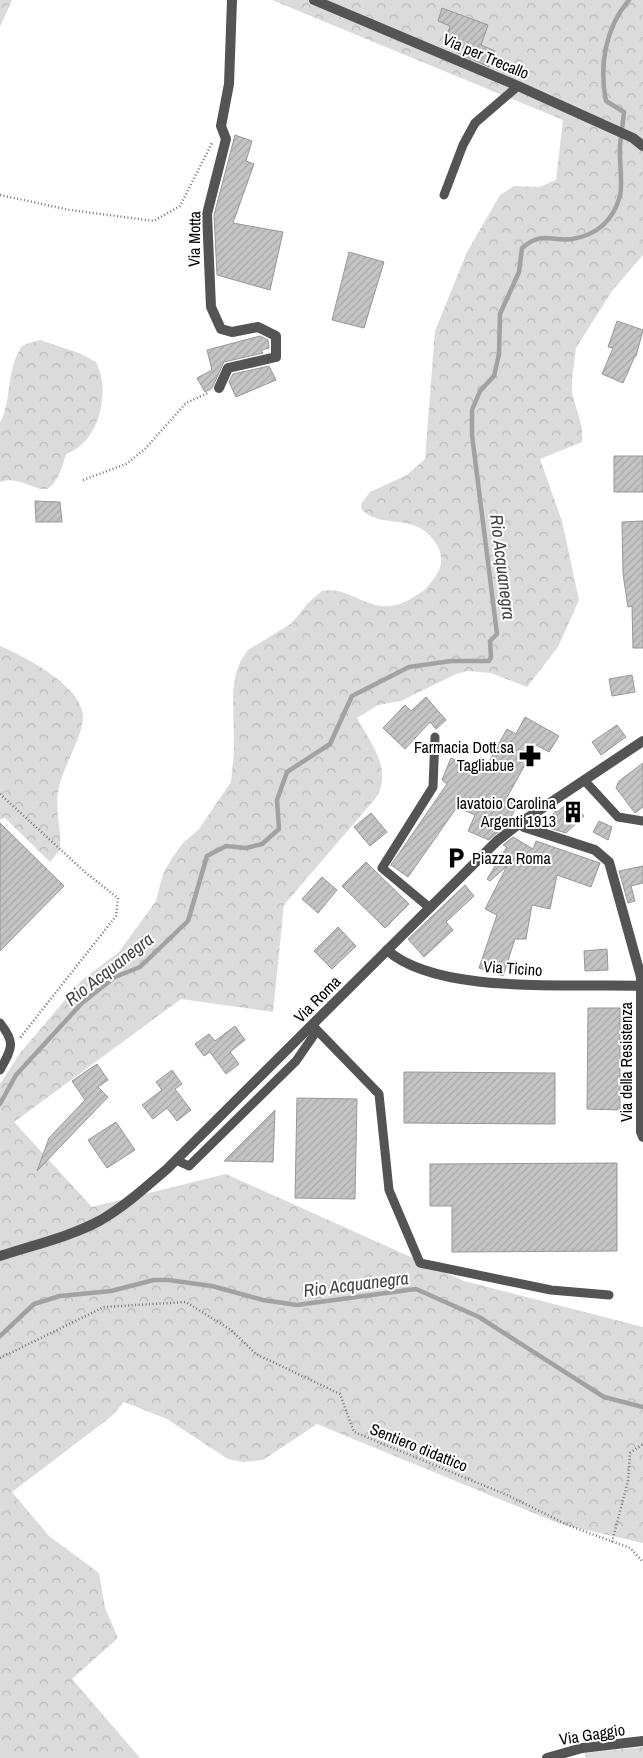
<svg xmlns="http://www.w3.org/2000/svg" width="643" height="1758" viewBox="0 0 643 1758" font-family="'Archivo Narrow',sans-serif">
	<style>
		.forest { fill: url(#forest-crowns) }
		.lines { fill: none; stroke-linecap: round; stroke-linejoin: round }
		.stream { stroke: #a2a2a2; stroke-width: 4.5 }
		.building { fill: url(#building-hatch); stroke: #989898 }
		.path { stroke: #767676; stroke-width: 2.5; stroke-dasharray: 1 2.5; stroke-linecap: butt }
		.service { stroke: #545454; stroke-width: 9 }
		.minor { stroke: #545454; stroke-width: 10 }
		.tertiary { stroke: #545454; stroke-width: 10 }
		.labels { text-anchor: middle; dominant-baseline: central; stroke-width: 4; stroke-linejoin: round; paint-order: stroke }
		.street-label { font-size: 16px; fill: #000; stroke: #fff }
		.poi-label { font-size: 16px; fill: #000; stroke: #fff; text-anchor: end }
		.water-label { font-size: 18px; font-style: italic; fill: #434343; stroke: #fff }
	</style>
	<defs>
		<pattern id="forest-crowns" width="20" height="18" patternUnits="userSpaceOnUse" patternTransform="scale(1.25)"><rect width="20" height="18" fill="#dbdbdb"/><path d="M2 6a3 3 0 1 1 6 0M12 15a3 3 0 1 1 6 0" fill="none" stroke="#bababa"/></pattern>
		<pattern id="building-hatch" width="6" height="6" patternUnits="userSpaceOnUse" patternTransform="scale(1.25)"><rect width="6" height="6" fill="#c4c4c4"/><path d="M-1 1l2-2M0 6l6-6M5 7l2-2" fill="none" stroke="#a7a7a7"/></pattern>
	</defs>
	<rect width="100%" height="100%" fill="#fff"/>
	<!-- forest -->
	<path class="forest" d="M0 0H12L0 27Z
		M272 0H643V255L612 291 576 348 572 379V393L582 428V442L540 459 562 521 579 600 558 647 527 687 491 673 468 671 456 674 401 701 378 705 357 718C371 743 394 772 375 799L284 905 273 1012 181 999 14 1122 92 1207 226 1174 464 1281 643 1327V1543L560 1524 317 1424 263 1460 243 1462 228 1459 167 1419 124 1402 112 1416 12 1492 49 1536 99 1573 105 1608 118 1638 72 1679 140 1758H0V1084L20 1053 82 980 119 952 156 901 163 874 172 858 183 843 199 829 231 782 234 752 233 691 236 673 241 660 248 650 292 623 308 603 322 591C355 585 373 623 414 597 419 593 425 591 429 585 434 578 441 571 441 562 442 550 435 540 426 532 407 516 379 527 362 510L361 504 370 492 407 475 425 459 435 331 467 252 500 195 514 186 539 187 556 180 563 120Z
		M40 340 79 353 96 362C111 391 100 442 66 454 48 520 33 471 0 482V423C13 399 5 368 23 345Z
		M0 646C24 656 86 688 83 719 80 744 62 767 58 792 55 812 62 831 60 850L50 862 4 817 0 820Z
		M643 1747V1758H585V1753Z"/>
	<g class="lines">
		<!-- stream -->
		<path class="stream" d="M0 1104 16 1075 82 1003 115 977 140 967 188 921 207 856 226 846 246 848 262 844 279 829 277 800 287 772 330 744 352 696 409 667 451 661H489L491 657 490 641 497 634 472 435V410L480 391 494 376 499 354 500 314 519 272 522 248C544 230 550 242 572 239 597 235 613 221 620 196 623 181 619 162 620 146 621 135 623 123 624 112L606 101C599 66 605 28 629 0
			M0 1336 34 1304 60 1296 111 1291 154 1280H168L212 1286 263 1300 297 1305 416 1289 479 1317 604 1397 643 1407"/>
	</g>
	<!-- building -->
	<path class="building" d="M442 8 488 25 481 45 495 51 489 67 456 52 460 40 447 35 450 26 438 21Z
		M235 135 252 141 246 161 254 164 233 223 283 232 270 290 217 275 214 215Z
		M349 252 384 262 364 328 332 320Z
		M617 321 643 330 636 356H635L623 383 602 374 613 348 608 347Z
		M260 336 268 340 269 348 261 350 263 353 224 362 212 388 205 392 197 378 212 370 207 350Z
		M269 366 276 380 236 397 229 382 233 374Z
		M614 456H643V492H614Z
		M35 501 60 502 62 522H36Z
		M643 521V648H633L632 606 628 607 623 574 622 522Z
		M632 675 635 692 612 696 609 679Z
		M426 697 446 720 436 729 430 722 405 749 383 728 405 705 411 711Z
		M525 717 559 736 549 752 536 745 506 799 517 806 507 824 489 840 468 831 475 815 457 807 408 877 391 865 447 784 442 780 451 758 484 771 507 729 516 734Z
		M617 725 626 737 601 755 592 742Z
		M643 763V807L635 813 616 788 619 781Z
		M571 800 584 816 566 833 552 829 545 823 556 811 557 812Z
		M371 813 387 832 370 846 354 827Z
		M599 821 612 827 608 840 593 832Z
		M0 823 64 886 0 951Z
		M513 837 533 849 536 841 600 863 591 887 557 875 550 909 532 905 526 939H515L503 976 479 968 497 915 485 909 507 866 490 881 487 879 507 847 503 845Z
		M366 862 409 904 385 928 342 886Z
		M643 866V883L631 886 635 901 628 903 619 871Z
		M322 877 337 890 318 913 302 899Z
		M465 885 474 896 446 922 453 930 424 957 408 939Z
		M338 927 356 946 332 969 314 951Z
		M607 949 608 970 585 971 584 951Z
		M588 1008H620V1110L587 1109Z
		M235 1026 245 1040 230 1052 239 1064 226 1074 210 1052 204 1056 195 1044 209 1034 215 1041Z
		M97 1064 108 1080 98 1087 108 1097 37 1171 49 1138 85 1100 72 1081Z
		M172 1070 182 1084 175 1089 191 1110 177 1121 167 1108 153 1119 142 1105 162 1090 156 1082Z
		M404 1072 555 1073V1124L404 1123Z
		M297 1098 357 1099 355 1199 295 1198Z
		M275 1110 273 1162 224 1161Z
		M116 1122 135 1150 107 1168 88 1140Z
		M617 1163V1251L452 1252V1206H430V1164Z"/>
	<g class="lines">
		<!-- path -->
		<path class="path" d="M0 195 70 210 154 221 180 206 212 143
			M83 480 126 464 145 449 186 403 208 393
			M0 794 86 873 118 898 116 916 20 1038
			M0 1358 104 1307 186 1302 231 1330 256 1354 340 1394 354 1432 507 1495 570 1526 630 1548 643 1562
			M612 1542 628 1481 630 1453 643 1444"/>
		<!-- service -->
		<path class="service" d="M444 195 463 145 475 123 518 86
			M584 780 618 817 643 821
			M430 908 382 868 433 787 435 737
			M0 1023C16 1043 12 1048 0 1070
			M312 1025 379 1094 389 1190 420 1263 551 1290 609 1295
			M176 1160 189 1166 296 1061 314 1035 312 1025"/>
		<!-- minor -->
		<path class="minor" d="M314 0 518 86 633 138 643 146
			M219 388 228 368 276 357V336L258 327 232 332 221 329 211 307 207 214 226 139 221 126 229 84 232 0
			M520 823 524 827 595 850 609 862 641 977V1132L643 1137
			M387 950C438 996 576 983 643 986
			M547 1758 582 1748 643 1741"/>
		<!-- tertiary -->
		<path class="tertiary" d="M0 1256C33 1245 70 1237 101 1220 125 1206 146 1187 167 1169L497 841 520 823 643 741"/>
	</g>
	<!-- icons -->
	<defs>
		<g id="pharmacy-bare" transform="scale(1.725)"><path d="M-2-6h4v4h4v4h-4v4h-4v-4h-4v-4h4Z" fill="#000" stroke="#fff" stroke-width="2.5" paint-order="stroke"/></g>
		<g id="building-bare" transform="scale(1.725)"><path d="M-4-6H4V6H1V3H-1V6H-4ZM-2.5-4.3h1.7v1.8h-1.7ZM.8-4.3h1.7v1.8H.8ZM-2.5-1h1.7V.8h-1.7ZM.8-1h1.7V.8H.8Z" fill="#000" stroke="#fff" stroke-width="2.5" paint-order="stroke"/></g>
		<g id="parking-bare" transform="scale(1.725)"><path d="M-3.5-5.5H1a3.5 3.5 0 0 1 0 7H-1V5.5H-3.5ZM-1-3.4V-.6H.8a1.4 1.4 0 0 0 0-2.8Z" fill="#000" stroke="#fff" stroke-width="2.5" paint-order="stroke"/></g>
	</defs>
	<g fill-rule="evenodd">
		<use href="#pharmacy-bare" x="530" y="756"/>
		<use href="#building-bare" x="573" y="812"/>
		<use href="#parking-bare" x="456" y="858"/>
	</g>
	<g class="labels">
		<!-- street labels -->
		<g class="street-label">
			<text transform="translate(486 56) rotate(23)">Via per Trecallo</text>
			<text transform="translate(194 239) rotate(-89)">Via Motta</text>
			<text transform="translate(513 968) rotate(4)">Via Ticino</text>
			<text transform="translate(317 999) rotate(-45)">Via Roma</text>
			<text transform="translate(626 1062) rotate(-90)">Via della Resistenza</text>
			<text transform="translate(419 1447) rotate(22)">Sentiero didattico</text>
			<text transform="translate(592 1734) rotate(-9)">Via Gaggio</text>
		</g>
		<!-- poi labels -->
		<g class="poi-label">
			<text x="514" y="747">Farmacia Dott.sa<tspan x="514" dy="18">Tagliabue</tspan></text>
			<text x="556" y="803">lavatoio Carolina<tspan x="556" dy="18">Argenti 1913</tspan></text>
			<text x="472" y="858" text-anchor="start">Piazza Roma</text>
		</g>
		<!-- water labels -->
		<g class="water-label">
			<text transform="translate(503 567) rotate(83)">Rio Acquanegra</text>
			<text transform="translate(109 969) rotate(-38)">Rio Acquanegra</text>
			<text transform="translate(356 1284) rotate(-7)">Rio Acquanegra</text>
		</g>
	</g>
</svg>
